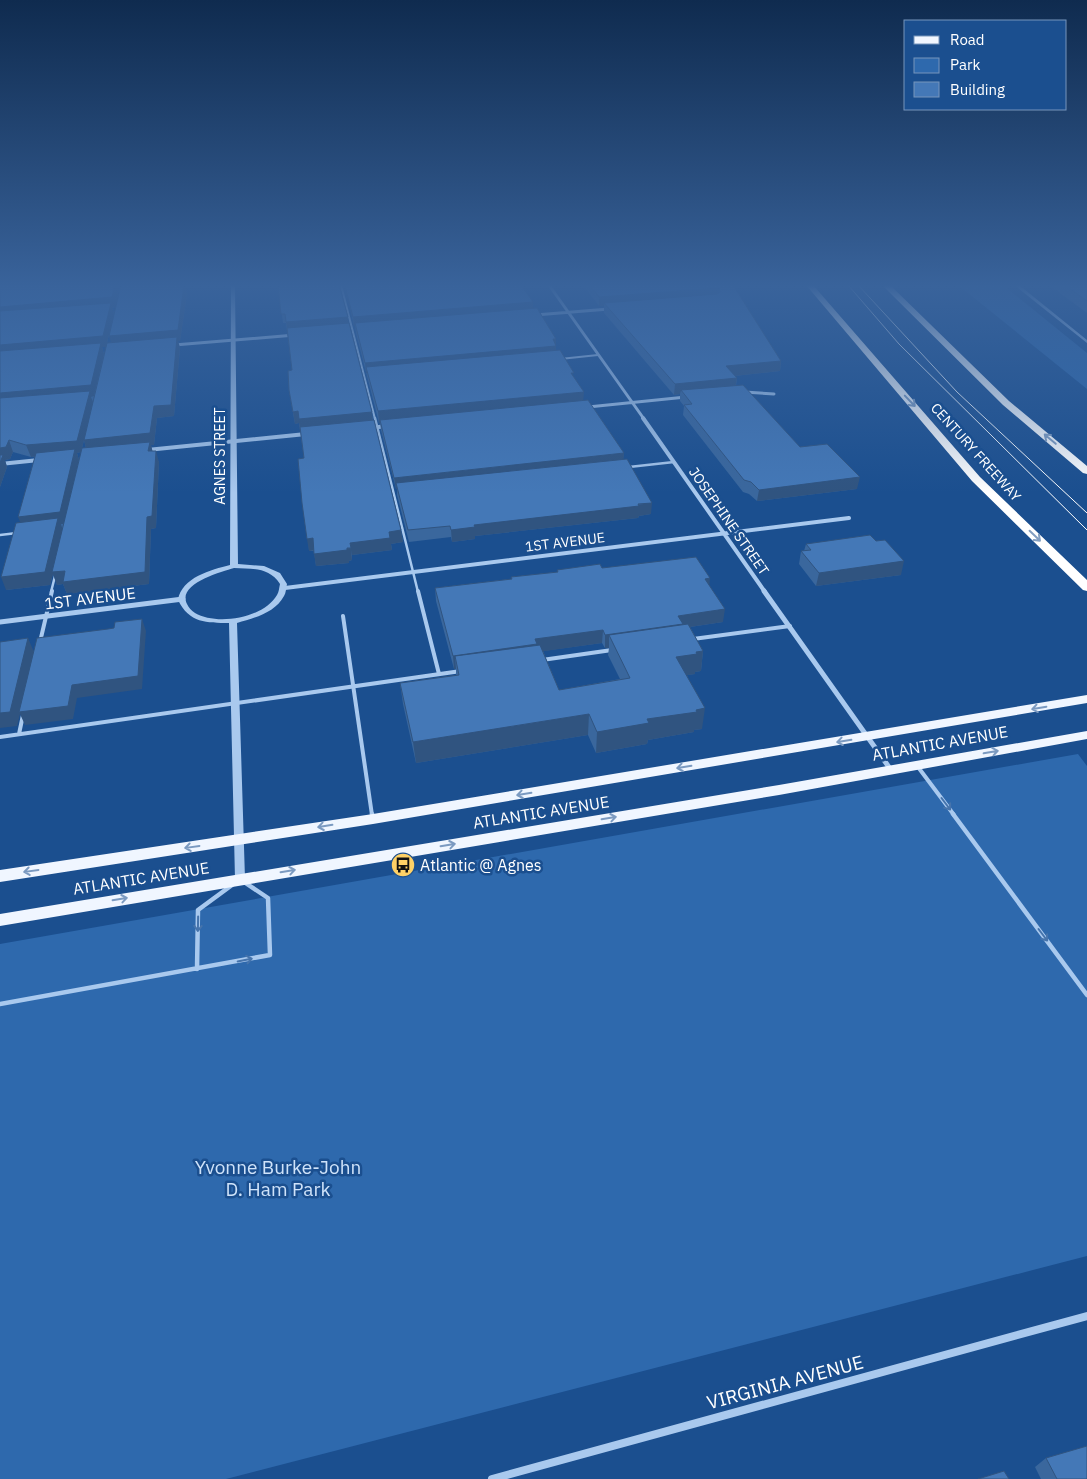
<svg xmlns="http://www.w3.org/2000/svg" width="1087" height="1479" viewBox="0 0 1087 1479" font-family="'IBM Plex Sans',sans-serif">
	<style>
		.green { fill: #2e69ad }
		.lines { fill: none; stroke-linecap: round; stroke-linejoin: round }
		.service-far3 { stroke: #a9c9ee; stroke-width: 2 }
		.service-far2 { stroke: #a9c9ee; stroke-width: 2.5 }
		.service-far1 { stroke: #a9c9ee; stroke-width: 4 }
		.service { stroke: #a9c9ee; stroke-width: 4.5 }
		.minor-far3 { stroke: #a9c9ee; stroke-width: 3 }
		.minor-far2 { stroke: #a9c9ee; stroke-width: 4 }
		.minor-far1 { stroke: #a9c9ee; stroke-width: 5 }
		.minor { stroke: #a9c9ee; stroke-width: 8 }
		.tertiary { fill: #a9c9ee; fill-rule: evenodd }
		.primary { fill: #f0f6ff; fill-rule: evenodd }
		.motorway { fill: #fff; fill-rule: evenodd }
		.tram { stroke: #fff; stroke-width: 1 }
		.wall { fill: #3a679d; fill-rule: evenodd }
		.shaded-wall { fill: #305480 }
		.building { fill: #4478b7; stroke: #305480 }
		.oneway { stroke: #829ec1 }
		.oneway2 { stroke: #7b9ac1 }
		.oneway3 { stroke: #4674ac }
		.labels { text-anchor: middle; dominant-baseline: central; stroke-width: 5; stroke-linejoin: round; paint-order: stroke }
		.far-street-label { font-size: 14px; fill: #fff; stroke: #1b4f8f }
		.street-label { font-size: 16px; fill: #fff; stroke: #1b4f8f }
		.poi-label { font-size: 16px; fill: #fff; stroke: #1b4f8f; text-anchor: start }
		.near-park-label { font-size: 19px; fill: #cfe3fa; stroke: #1b4f8f }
		.near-street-label { font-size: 19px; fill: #fff; stroke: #1b4f8f }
	</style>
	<rect width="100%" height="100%" fill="#1b4f8f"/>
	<!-- green -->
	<path class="green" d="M958 285H1003L1087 353V389Z
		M1078 754 1087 766V1256L226 1479H0V944Z"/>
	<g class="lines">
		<!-- service-far3 -->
		<path class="service-far3" d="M341 285 375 419
			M560 359 598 355"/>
		<!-- service-far2 -->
		<path class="service-far2" d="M375 418 418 592
			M629 467 674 462
			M0 535 17 533
			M51 592 55 576"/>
		<!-- service-far1 -->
		<path class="service-far1" d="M418 591 439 674
			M343 616 372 815
			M693 639 790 626
			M40 642 52 591
			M542 660 612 650
			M19 734 23 715
			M0 737 461 671
			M918 767 954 815"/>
		<!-- service -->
		<path class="service" d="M372 814 373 819
			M953 814 1087 995
			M197 969 198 910 232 885
			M0 1004 270 955 268 898 244 882"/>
		<!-- minor-far3 -->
		<path class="minor-far3" d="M549 285 644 419
			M535 315 609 309
			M174 345 295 335
			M744 392 774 394
			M588 407 686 397"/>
		<!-- minor-far2 -->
		<path class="minor-far2" d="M643 418 765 592
			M369 428 388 426
			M147 450 306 434
			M0 464 39 460
			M285 588 849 518"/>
		<!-- minor-far1 -->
		<path class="minor-far1" d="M764 591 891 770
			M0 622 183 599"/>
		<!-- minor -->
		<path class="minor" d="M492 1479 1087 1316"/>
		<!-- tertiary -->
		<path class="tertiary" d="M231 285H235L238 564 264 566 280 573 287 584C286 588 286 593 284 596 275 613 254 618 237 623L245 879 244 882 240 883 236 882 235 879 229 623C207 623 189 623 178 600 182 577 211 570 230 565ZM234 568C252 569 269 567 280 584 279 588 279 592 277 595 264 618 217 626 195 613 191 610 189 608 187 604 177 584 220 572 234 568Z
			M1014 285H1019L1087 340V343Z"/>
		<!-- primary -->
		<path class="primary" d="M1087 695V703L373 824 0 882V870L373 814Z
			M1087 731V739L779 795 0 926V914L779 785Z"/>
		<!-- motorway -->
		<path class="motorway" d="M806 285H813L980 477 1087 580V591L1083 590 972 481Z
			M882 285H890L1009 401 1087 466V474L1083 473 1003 405Z"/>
		<!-- tram -->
		<path class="tram" d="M848 285 899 344 1087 530
			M858 285 957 392 1087 513"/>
	</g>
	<!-- wall -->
	<path class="wall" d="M0 285H120L115 307 112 308 114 313 106 347H102L104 354 111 342 121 285H185L187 294 180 341H178L180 348 174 416 157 418 154 445H151L152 451 159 462 156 528 151 529 149 584 67 594 63 584 57 585 53 574 50 585 6 590 20 522 35 457H31L13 452 10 459 5 460 7 467 0 487ZM84 440 86 448 79 460 77 453 81 452Z
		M278 285 348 323 372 412 373 420 401 530 403 542 391 544 392 550 352 555V560L349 561V563L316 566 314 551H309L304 458 299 423 295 424 289 390 292 370 286 323H283Z
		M344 285H521L533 309 556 339V351L574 378 583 400 624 453 623 459 651 514 639 516 638 518 475 536V539L452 542 451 537 409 542 397 495V488L396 489 381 430 380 423H379L356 333 355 326H354L346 289H345Z
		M583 285H733L781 361 780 371 734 376 737 378 736 386 800 447 857 489 757 501 749 494 743 492 683 415 684 406 680 401V394L674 395 604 313V306H599Z
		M1049 285H1087V313Z
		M806 544 901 575 816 586 799 564 801 551H804Z
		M602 568 709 586 723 622 690 627 703 651 701 671 695 672V674L687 675 702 729 694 730V732L648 740 647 744 596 753 588 735 416 763 403 704 400 683 456 675V669H454L436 601 435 588 511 579V577L557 572V570ZM602 643 605 648H609L608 655 620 679 559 690 543 651Z
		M1046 1458 1087 1479H1041L1035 1467Z"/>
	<!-- shaded-wall -->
	<path class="shaded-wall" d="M115 285H120L115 307 112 308 114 313 106 347H102L104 354 94 396 91 397 93 402 112 346 109 336 182 285H185L187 294 180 341H178L180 348 174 416 157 418 154 445H151L153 453 87 452 84 440 81 452 77 453 79 460 64 524H61L63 531 147 517 156 451 159 462 156 528 151 529 149 584 67 594 63 584 57 585 53 574 50 585 6 590 1 577 23 529 18 517 74 453 31 457 26 445 0 404V307Z
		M719 288 718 297 604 303V306H599V297Z
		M533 302V312L355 323V326H354L353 317Z
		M348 317 349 327 288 332 286 322Z
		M556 339V356L366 367 367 373H366L365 363Z
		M781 361 780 371 725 377 726 366Z
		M737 378 735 389 681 390 680 394 674 395 675 384Z
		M584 392 583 403 380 420V423H379L378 411Z
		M298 411 372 412 373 424 301 431 299 423 295 424 293 412Z
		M9 440 13 452 10 459 5 460 7 467 0 487V448Z
		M624 453 623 464 396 483 397 488 396 489 394 478Z
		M860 477 857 489 757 501 759 490Z
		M652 503 651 514 639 516 638 518 475 536V539L452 542 451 530 474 525Z
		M401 530 403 542 391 544 392 550 352 555 350 543 389 532Z
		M313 538 315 550 309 551 307 539Z
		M351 548 352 560 349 561V563L316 566 314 554Z
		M904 561 901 575 816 586 819 573Z
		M710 578 709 591 705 579Z
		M725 609 723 622 683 628 609 635V648H605V635L678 616Z
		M142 619 146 631 142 689 77 698 73 719 25 725 20 714 17 726 0 728V713L28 638 34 652 72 685Z
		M603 630 602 643 538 652 455 656 456 669H454L453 656 535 639Z
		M703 651 701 671 695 672V674L674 677 676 657 696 652Z
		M705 708 702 729 694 730V732L648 740 647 744 596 753 597 732 647 719Z
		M589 714 588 735 416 763 413 742Z"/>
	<!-- building -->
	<path class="building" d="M0 285H115L112 297 0 307Z
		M121 285H184L178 330 109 336Z
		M278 285H339L348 317 286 322 285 314H281Z
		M521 285 533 302 353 317 345 286Z
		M590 285H733L781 361 726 366 737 378 675 384 604 303 717 294 720 292 719 288 599 297Z
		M1065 285H1087V301Z
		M111 303 103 336 0 345V311Z
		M537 308 556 339H553L556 346 365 363 355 323Z
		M349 323 372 412 299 419 298 411 293 412 289 390 288 371 292 370 287 328Z
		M177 337 171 405 154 406 150 433 84 440 107 343Z
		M101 343 91 385 0 393V351Z
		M560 350 574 373H571L584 392 378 411 366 367Z
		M743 385 800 447 827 444 860 477 759 490 751 482 744 480 684 405 692 404 681 390Z
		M90 391 77 441 26 445 9 440 6 447 0 448V398Z
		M588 400 624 453 394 478 380 420Z
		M374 420 401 530 389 532 390 538 350 543 351 548H347V550L314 554 313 538 307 539 302 503 298 459 304 458 300 427Z
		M150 442 148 451H156L152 516 147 517 145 572 63 582 65 571 52 572 82 448Z
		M75 449 60 512 18 517 36 453Z
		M0 455H3L0 463Z
		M627 459 652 503 638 504 639 506 474 525 475 527 451 530 450 526 408 530 396 483Z
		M58 518 45 572 1 577 16 523Z
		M870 535 876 541 885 540 904 561 819 573 801 551 811 550 806 544Z
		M696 557 710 578 705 579 725 609 678 616 683 624 605 635 603 630 535 639 537 644 453 656 435 588 512 579 511 577 558 572 557 570 600 564 602 568Z
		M142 619 138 676 72 685 68 706 19 712 37 638 108 629 114 628 115 622Z
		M688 624 703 651 696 652 697 654 676 657 705 708 696 710 697 712 647 719 649 723 597 732 589 714 413 742 400 683 459 675 455 656 540 645 559 690 630 678 609 635Z
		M28 638 10 712 0 713V642Z
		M1087 1446V1479H1057L1046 1458Z
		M1004 1471 1009 1479H978Z"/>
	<!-- one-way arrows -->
	<defs><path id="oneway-shaft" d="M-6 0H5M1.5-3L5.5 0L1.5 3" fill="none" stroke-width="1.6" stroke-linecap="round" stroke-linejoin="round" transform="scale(1.25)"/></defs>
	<g class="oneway">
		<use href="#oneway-shaft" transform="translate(910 401) rotate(46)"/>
		<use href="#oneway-shaft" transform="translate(1050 439) rotate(-140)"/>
		<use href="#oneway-shaft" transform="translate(1035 536) rotate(44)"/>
	</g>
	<g class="oneway2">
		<use href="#oneway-shaft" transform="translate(1039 708) rotate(170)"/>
		<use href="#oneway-shaft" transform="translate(844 741) rotate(171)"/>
		<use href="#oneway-shaft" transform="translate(991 752) rotate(-10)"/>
		<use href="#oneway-shaft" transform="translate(684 767) rotate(171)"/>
		<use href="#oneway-shaft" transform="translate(524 794) rotate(171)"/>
		<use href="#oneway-shaft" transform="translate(609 818) rotate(-9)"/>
		<use href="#oneway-shaft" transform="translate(325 826) rotate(171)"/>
		<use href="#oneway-shaft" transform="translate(448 845) rotate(-9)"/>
		<use href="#oneway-shaft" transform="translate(192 847) rotate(172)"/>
		<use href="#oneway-shaft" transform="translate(31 871) rotate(172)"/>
		<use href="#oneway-shaft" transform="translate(288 871) rotate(-9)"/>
		<use href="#oneway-shaft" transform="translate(120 899) rotate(-9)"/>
	</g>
	<g class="oneway3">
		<use href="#oneway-shaft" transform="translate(946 804) rotate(53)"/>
		<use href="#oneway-shaft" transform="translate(198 924) rotate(91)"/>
		<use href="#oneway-shaft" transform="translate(1043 935) rotate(53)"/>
		<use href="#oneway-shaft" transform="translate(245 960) rotate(-11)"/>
	</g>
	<!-- sky -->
	<linearGradient id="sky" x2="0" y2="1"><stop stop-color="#0f2b4f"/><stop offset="0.58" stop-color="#39639b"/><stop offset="1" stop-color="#39639b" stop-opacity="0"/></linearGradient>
	<rect width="1087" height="493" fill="url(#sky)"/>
	<!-- icons -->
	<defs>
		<g id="bus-disc" transform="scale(1.25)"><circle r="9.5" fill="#ffd166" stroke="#1b4f8f"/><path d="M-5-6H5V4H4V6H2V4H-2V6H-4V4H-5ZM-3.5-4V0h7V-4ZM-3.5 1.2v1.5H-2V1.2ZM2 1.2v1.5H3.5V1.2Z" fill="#111"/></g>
	</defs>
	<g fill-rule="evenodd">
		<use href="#bus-disc" x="403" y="865"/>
	</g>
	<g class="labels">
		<!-- far-street labels -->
		<g class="far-street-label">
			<text transform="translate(976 452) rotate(48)">CENTURY FREEWAY</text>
			<text transform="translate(220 456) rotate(-90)">AGNES STREET</text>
			<text transform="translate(729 521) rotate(55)">JOSEPHINE STREET</text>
			<text transform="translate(565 542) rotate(-7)">1ST AVENUE</text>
		</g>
		<!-- street labels -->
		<g class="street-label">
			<text transform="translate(90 598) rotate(-7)">1ST AVENUE</text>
			<text transform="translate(940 743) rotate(-10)">ATLANTIC AVENUE</text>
			<text transform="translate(541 812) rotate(-9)">ATLANTIC AVENUE</text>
			<text transform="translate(141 878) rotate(-9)">ATLANTIC AVENUE</text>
		</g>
		<!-- poi labels -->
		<g class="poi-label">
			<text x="420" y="865">Atlantic @ Agnes</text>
		</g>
		<!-- near-park labels -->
		<g class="near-park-label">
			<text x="278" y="1167">Yvonne Burke-John<tspan x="278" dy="22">D. Ham Park</tspan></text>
		</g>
		<!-- near-street labels -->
		<g class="near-street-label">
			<text transform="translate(785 1382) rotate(-15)">VIRGINIA AVENUE</text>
		</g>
	</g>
	<!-- legend -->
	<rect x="904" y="20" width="162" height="90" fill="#1b4f8f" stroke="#7695bc"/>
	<rect x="914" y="36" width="25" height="8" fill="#f0f6ff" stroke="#7695bc"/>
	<text x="950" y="45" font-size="15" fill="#ffffff">Road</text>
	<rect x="914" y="58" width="25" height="15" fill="#2e69ad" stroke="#7695bc"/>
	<text x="950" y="70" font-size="15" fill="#ffffff">Park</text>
	<rect x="914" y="82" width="25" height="15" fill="#4478b7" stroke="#7695bc"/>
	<text x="950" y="95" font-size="15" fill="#ffffff">Building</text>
</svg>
